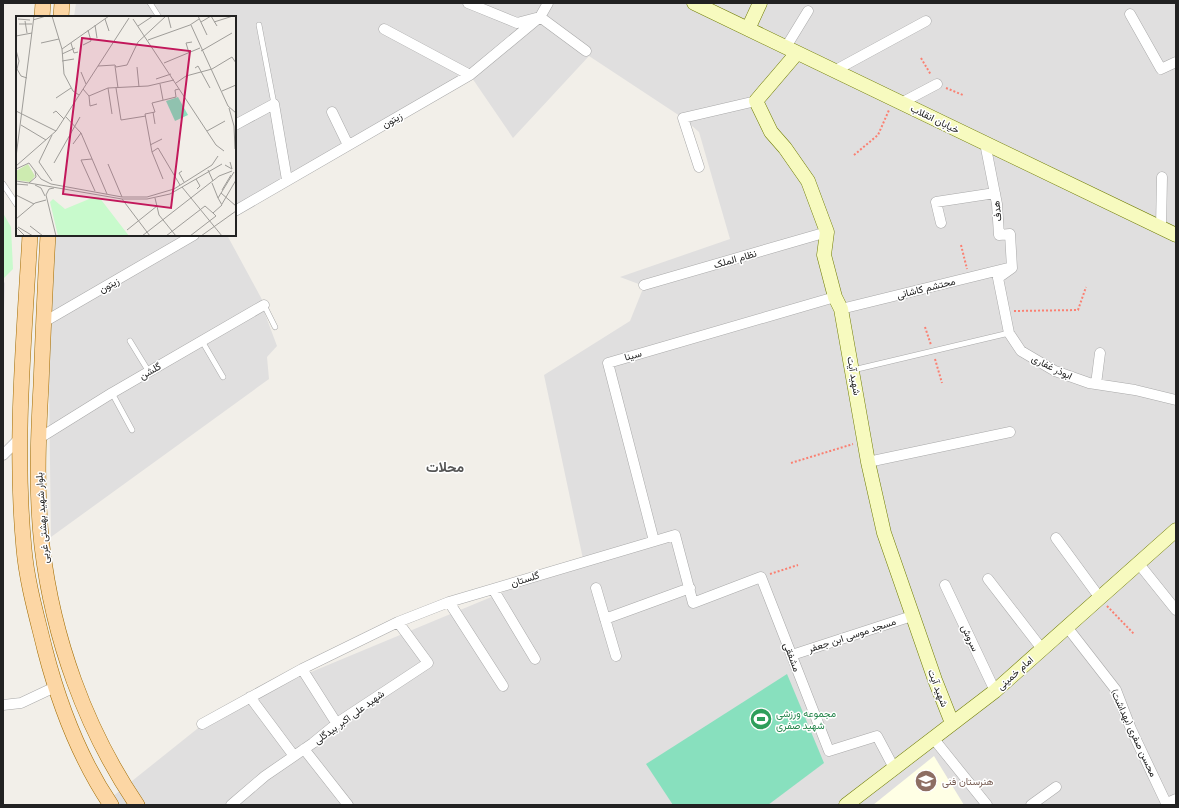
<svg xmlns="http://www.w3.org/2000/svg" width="1179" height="808" viewBox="0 0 1179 808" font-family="Raleway,Vazirmatn,sans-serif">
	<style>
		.residential { fill: #e0dfdf }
		.education { fill: #ffffe5 }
		.park { fill: #c8facc }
		.pitch { fill: #88e0be }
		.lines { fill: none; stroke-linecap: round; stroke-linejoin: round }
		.lane-casing { stroke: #a9a9a9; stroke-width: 6 }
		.street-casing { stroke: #a9a9a9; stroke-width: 11 }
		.secondary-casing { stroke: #707d05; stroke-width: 15 }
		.primary-casing { stroke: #a06b00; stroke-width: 16 }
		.path { stroke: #fa8072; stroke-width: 2; stroke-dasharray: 2 2; stroke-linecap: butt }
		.lane { stroke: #fff; stroke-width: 5 }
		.street { stroke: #fff; stroke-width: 10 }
		.secondary { stroke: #f7fabf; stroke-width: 14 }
		.primary { stroke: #fcd6a4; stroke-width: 15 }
		.labels { text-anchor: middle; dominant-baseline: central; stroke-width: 3; stroke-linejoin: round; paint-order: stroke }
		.street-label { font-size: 10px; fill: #222; stroke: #fff }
		.leisure-label { font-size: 10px; fill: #27864d; stroke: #fff; text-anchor: start }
		.education-label { font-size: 10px; fill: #785e54; stroke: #fff; text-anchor: start }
		.district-label { font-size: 14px; font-weight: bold; fill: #555; stroke: #fff }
		.inset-road { fill: none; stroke: #9f9d99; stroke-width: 1 }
		.view { fill: #c2185b; fill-opacity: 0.15; stroke: #c2185b; stroke-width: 2 }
		.inset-edge { fill: none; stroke: #222; stroke-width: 2 }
	</style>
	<rect width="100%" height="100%" fill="#f2efe9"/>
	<!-- residential -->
	<path class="residential" d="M76 3H1176V805H102L222 709 583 559 544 375 630 321 644 286 620 277 730 239 699 132 683 118 589 56 513 138 470 75 235 210V17H74Z
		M55 235H227L266 307 265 314 277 346 267 357 269 379 51 537 48 313Z
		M5 282 3 339V284Z"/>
	<!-- education -->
	<path class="education" d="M934 756 964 805H873Z"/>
	<!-- park -->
	<path class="park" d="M3 213 11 227 13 269 3 279Z"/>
	<!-- pitch -->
	<path class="pitch" d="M787 674 824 763 768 805H673L646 764Z"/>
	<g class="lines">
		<!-- lane casing -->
		<g class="lane-casing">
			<path id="lane" d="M150 3 159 17
				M259 25 274 104
				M3 184 17 205
				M264 305 275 327
				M130 341 149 372
				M202 341 223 377
				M853 370 1009 333
				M112 393 132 430"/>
		</g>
		<!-- street casing -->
		<g class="street-casing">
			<path id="street" d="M468 3 517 23 536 18
				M1130 14 1161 69 1176 62
				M540 17 586 51
				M384 29 470 75
				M786 47 808 11
				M834 71 926 21
				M901 103 937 84
				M332 112 348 145
				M235 125 274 104 287 180
				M985 143 997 204 999 235 1010 234 1012 268
				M699 167 683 118 756 101
				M235 211 470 75 540 17 548 3
				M941 223 936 202 995 193
				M1161 228 1162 177
				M1012 268 998 278 1009 333 1021 351 1055 371 1089 383 1135 390 1176 400
				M644 285 827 232
				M841 309 1008 268
				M44 322 194 235
				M1096 384 1100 353
				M38 439 112 393 264 305
				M3 455 19 439
				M868 462 1010 432
				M1056 538 1100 598
				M654 541 608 363 835 297
				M1139 564 1176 610
				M988 579 1042 649
				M945 585 995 691
				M596 588 616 656
				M493 589 535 659
				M449 602 503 686
				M605 619 690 588
				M1067 627 1116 690 1131 729 1167 805
				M792 655 912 616
				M302 669 337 724
				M250 697 294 756
				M3 705 21 703 55 687
				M202 724 302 669 398 622 449 602 675 535 693 603 761 577 829 751 877 736 894 768
				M933 738 987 805
				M304 749 348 805
				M1167 803 1176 799
				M231 805 265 776 313 743 340 721 428 663 398 622
				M1031 805 1056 787"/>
		</g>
		<!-- secondary casing -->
		<g class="secondary-casing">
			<path id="secondary" d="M694 3 1176 235
				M748 29 760 3
				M797 53 756 101 771 132 785 148 808 181 827 232 824 255 835 297 841 309 868 462 884 533 935 680 952 723
				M846 805 995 691 1176 530"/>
		</g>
		<!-- primary casing -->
		<g class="primary-casing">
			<path id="primary" d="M42 17 43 3
				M61 17 62 3
				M30 235C24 340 14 445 24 549 27 583 37 617 45 650 59 704 80 759 111 805
				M48 235C45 285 43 336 41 386 38 439 36 493 42 546 53 638 85 728 137 805"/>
		</g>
		<!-- path -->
		<path class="path" d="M921 58 931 75
			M946 88 963 95
			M854 155 878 135 889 110
			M961 245 967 269
			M1014 311 1078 310 1086 287
			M925 327 931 345
			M935 359 942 383
			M791 463 853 444
			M770 574 798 565
			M1107 606 1134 634"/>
		<!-- lane -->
		<use href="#lane" class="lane"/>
		<!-- street -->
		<use href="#street" class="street"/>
		<!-- secondary -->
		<use href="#secondary" class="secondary"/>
		<!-- primary -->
		<use href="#primary" class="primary"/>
	</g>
	<!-- icons -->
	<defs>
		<g id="stadium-disc" transform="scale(1.15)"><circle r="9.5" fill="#2e9e5b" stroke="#fff"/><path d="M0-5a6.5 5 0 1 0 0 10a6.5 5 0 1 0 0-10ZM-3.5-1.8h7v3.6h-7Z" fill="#fff"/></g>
		<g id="school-disc" transform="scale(1.15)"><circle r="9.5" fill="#8d6e63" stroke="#fff"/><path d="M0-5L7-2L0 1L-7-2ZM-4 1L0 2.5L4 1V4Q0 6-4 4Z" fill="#fff"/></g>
	</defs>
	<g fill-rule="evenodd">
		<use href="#stadium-disc" x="761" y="719"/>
		<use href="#school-disc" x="926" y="781"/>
	</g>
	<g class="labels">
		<!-- street labels -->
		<g class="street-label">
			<text transform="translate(935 119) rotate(26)">خیابان انقلاب</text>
			<text transform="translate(392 120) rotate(-30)">زیتون</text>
			<text transform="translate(997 211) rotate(-96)">هدف</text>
			<text transform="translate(735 259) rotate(-16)">نظام الملک</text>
			<text transform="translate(109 285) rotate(-30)">زیتون</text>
			<text transform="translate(926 288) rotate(-14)">محتشم کاشانی</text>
			<text transform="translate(633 355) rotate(-16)">سینا</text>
			<text transform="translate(1052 367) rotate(26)">ابوذر غفاری</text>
			<text transform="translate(150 371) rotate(-30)">گلشن</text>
			<text transform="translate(854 376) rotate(80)">شهید آیت</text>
			<text transform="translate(42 518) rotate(-94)">بلوار شهید بهشتی غربی</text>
			<text transform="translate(525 579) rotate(-17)">گلستان</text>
			<text transform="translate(852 635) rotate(-18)">مسجد موسی ابن جعفر</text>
			<text transform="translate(970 638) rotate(65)">سروش</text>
			<text transform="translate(792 657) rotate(69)">مشفقی</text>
			<text transform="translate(1015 673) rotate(-42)">امام خمینی</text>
			<text transform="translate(938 688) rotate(69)">شهید آیت</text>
			<text transform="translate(349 717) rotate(-36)">شهید علی اکبر بیدگلی</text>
			<text transform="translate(1134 733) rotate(65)">محسن صفری (بهداشت)</text>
		</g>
		<!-- leisure labels -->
		<g class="leisure-label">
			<text x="776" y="713">مجموعه ورزشی<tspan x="776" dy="12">شهید صفری</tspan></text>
		</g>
		<!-- education labels -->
		<g class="education-label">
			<text x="942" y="781">هنرستان فنی</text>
		</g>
		<!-- district labels -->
		<g class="district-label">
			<text x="445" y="467">محلات</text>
		</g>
	</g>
	<!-- overview -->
	<g transform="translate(16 16)">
		<rect width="220" height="220" fill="#f2efe9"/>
		<path d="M12 148 19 160 14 166 0 164V155Z" fill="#cdebb0"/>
		<path d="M78 181H83L113 220H42L34 186 37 183 49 193Z" fill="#c8facc"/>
		<path d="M162 81 172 99 159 105 150 85Z" fill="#88e0be"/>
		<path class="inset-road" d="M36 0 46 33 48 58 57 75 63 79M152 0 155 12M182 0 191 19M2 3 14 4M89 3 93 15M117 3 200 129 208 135M17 4 30 0M9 5 11 17M185 6 195 0 201 10M198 6 217 0M3 8H16M79 9 81 22M175 9 212 90 220 97M122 10 137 0M0 20 16 17M132 24 174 9 183 3M25 27 43 23M55 27 58 37 62 36M67 29 75 25 72 14M46 33 93 0M0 34 3 45 1 53 5 60 11 62M185 35 216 17M173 37 170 27 176 26M46 38 59 32M46 45 58 43M148 47 184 32M99 49 100 51 111 49 122 26 150 0M82 50 99 49M99 50 102 72M121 51 123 71M179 52 182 50 194 72M65 56 70 68M140 63 155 58M160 67 170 60 196 53 216 41 220 47M144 68 147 84M92 72 96 98M100 72 105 104 130 100M67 73 73 80 92 72 132 70 158 64M206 75 220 69M73 80 74 90 81 88M40 82 55 72M213 92 218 110 219 133M0 95 40 115M137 96 139 108M37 97 40 95 48 103M50 101 65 117 91 178M5 109 30 124M191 115 209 105M36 119 23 146 36 165M57 128 65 117M134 129 146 123M136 136 142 132 164 169M0 141 18 0M76 143 65 144 79 175M38 147 64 101M92 148 106 181M209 149 216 153 214 146M0 150 40 115 113 2M0 153 13 147 19 155 20 161 13 167 0 165M192 154 197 165M19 155 25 163 35 168 106 181H131L158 173 196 149 202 140M166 155 163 157 168 166M147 163 136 136 129 98 139 96 136 87 160 81 159 74 163 73M180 163 184 170 181 173M13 167 106 183H131L154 178 206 148M196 167 202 182M0 168 12 169M19 169 25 172 29 180M166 171 206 220M38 172 33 173 30 179 40 220M206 174 215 159M205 177 220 190M0 179 18 188M139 182 143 199 160 220M106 183 134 220M206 188 220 164M0 203 19 187 30 184M14 210 27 220M0 211 9 220M2 211 17 220M111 214 141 190M126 220 203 160 216 155M150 220 189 190 197 197M174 220 200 200 197 197 206 189 202 182 218 156M185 220 220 195"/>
		<path class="view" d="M66 22 174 35 155 192 47 178Z"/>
		<rect width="220" height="220" class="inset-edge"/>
	</g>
	<!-- border -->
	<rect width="1179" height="808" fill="none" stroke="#222222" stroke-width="8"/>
</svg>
